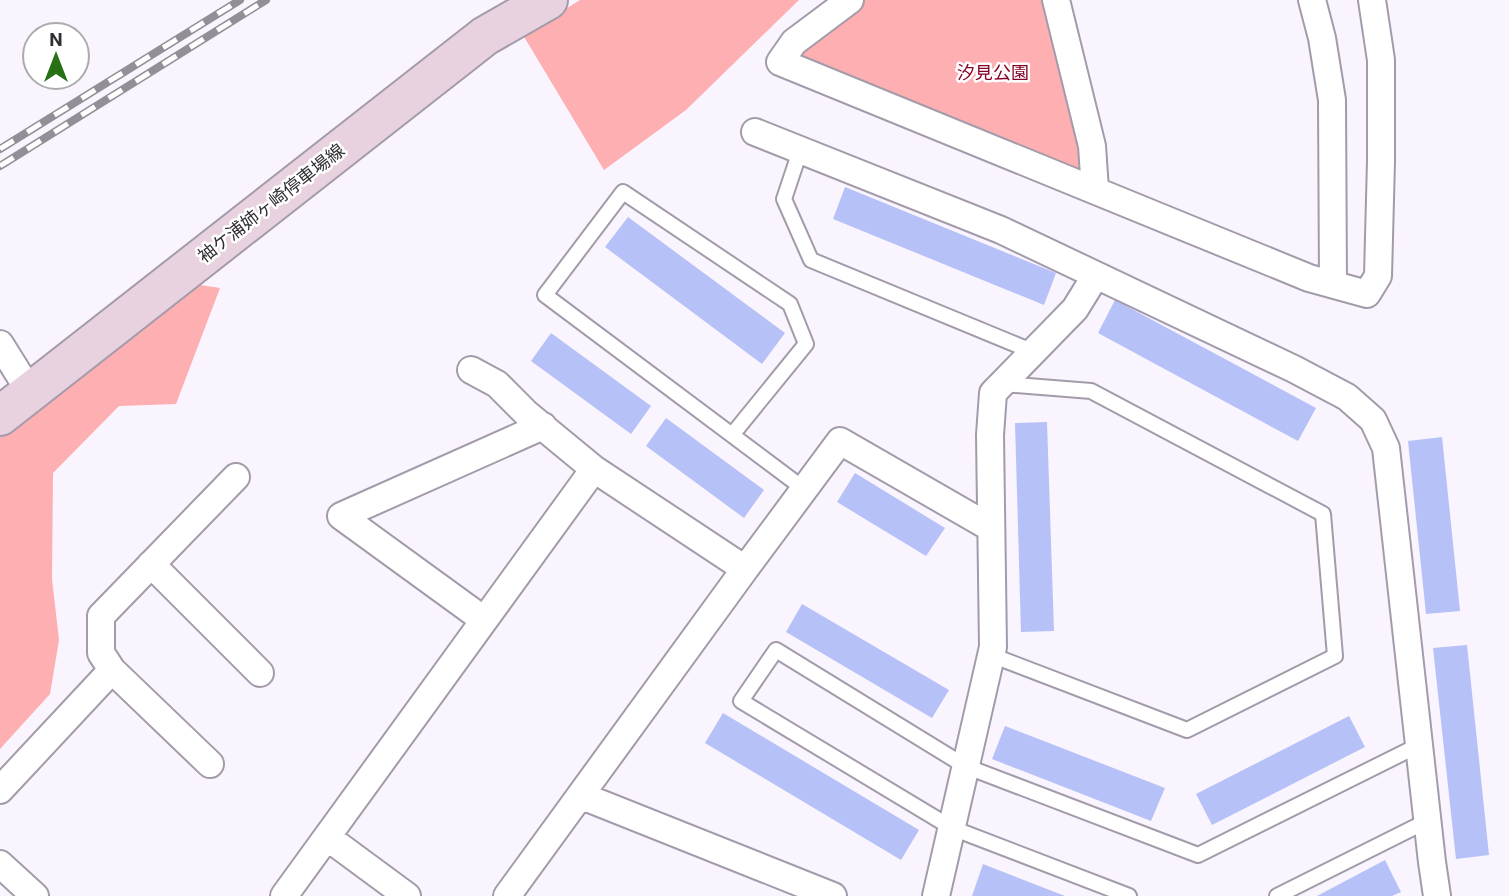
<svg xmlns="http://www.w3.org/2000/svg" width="1509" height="896" viewBox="0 0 1509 896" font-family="Roboto,'Noto Sans JP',sans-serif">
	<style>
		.green { fill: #fdafb1 }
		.building { fill: #b6c1f7 }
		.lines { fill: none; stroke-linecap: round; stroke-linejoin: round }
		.lane-casing { stroke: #a39ba9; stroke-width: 18 }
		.street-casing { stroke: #a39ba9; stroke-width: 30 }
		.secondary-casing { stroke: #a39ba9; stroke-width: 42 }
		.lane { stroke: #fff; stroke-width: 14 }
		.street { stroke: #fff; stroke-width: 26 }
		.secondary { stroke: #e9d2e0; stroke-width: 38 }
		.rail-casing { stroke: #938f97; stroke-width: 8 }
		.rail { stroke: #fff; stroke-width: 5; stroke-dasharray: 16; stroke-linecap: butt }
		.labels { text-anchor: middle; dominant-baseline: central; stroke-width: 5; stroke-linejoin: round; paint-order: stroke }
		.park-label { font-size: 18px; fill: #870326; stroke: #fff }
		.street-label { font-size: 18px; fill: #312e34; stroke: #fff }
	</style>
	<rect width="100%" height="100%" fill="#f9f4fe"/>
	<!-- green -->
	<path class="green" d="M580 0H799L686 110 604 170 523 35Z
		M859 0H1051L1095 190 780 62Z
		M187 283 220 288 176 404 119 406 53 473 52 579 59 640 50 694 0 749V432Z"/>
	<!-- building -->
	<path class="building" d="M845 187 1056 273 1044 305 833 219Z
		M628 217 785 333 762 364 605 247Z
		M1115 300 1316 408 1298 441 1098 333Z
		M551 333 651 406 631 434 531 361Z
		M666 418 764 490 744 518 646 446Z
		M1047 422 1054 631 1021 632 1015 423Z
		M1442 437 1460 611 1426 614 1408 441Z
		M855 473 945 528 926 556 837 502Z
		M802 604 949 690 932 718 786 632Z
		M1467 645 1489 855 1456 859 1433 648Z
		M723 713 919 830 901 860 705 743Z
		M1349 716 1365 747 1212 825 1196 794Z
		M1005 726 1165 788 1151 821 992 759Z
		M1385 860 1401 892 1392 896H1317Z
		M983 864 1065 896H972Z"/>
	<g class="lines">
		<!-- lane casing -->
		<g class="lane-casing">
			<path id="lane" d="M800 151 784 199 811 260 1034 352
				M732 435 806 344 790 304 623 192 545 295 804 489
				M991 655 1187 730 1335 656 1323 514 1091 391 1003 384
				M1129 896 952 828 741 701 776 650 965 766 1198 855 1419 745
				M1277 896 1427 821"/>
		</g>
		<!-- street casing -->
		<g class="street-casing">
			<path id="street" d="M850 0 794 42 780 62 1309 278 1367 294 1378 276 1381 161V60L1372 0
				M1056 0 1092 146 1095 190
				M1312 0 1322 38 1332 100 1333 284
				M755 132 1001 230 1294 369 1347 397 1373 420 1386 448 1432 862 1437 896
				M0 344 30 392
				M471 370 497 384 526 413 594 469 745 569 507 896
				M151 564 260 673
				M745 569 840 441 991 528
				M484 620 341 516 543 426
				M210 764 112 670 101 653V616L236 477
				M0 790 112 670
				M582 796 833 896
				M327 837 407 896
				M0 864 35 896
				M284 896 594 469
				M936 896 993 647 990 435 993 393 1075 309 1096 275"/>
		</g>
		<!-- secondary casing -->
		<g class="secondary-casing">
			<path id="secondary" d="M0 416 485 36 548 0"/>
		</g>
		<!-- lane -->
		<use href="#lane" class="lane"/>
		<!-- street -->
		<use href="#street" class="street"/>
		<!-- secondary -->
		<use href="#secondary" class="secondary"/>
		<!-- rail casing -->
		<g class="rail-casing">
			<path id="rail" d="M0 149 240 0
				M0 166 266 0"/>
		</g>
		<!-- rail -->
		<use href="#rail" class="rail"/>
	</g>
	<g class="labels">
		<!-- park labels -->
		<g class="park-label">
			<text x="993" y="72">汐見公園</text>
		</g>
		<!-- street labels -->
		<g class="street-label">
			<text transform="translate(271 203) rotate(-38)">袖ケ浦姉ヶ崎停車場線</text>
		</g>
	</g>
	<!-- north arrow -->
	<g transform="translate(56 56)"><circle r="33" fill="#ffffff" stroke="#adabae" stroke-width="2"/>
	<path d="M0-5L12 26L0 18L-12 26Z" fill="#277114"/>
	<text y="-10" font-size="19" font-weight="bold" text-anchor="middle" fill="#312e34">N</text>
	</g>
</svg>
